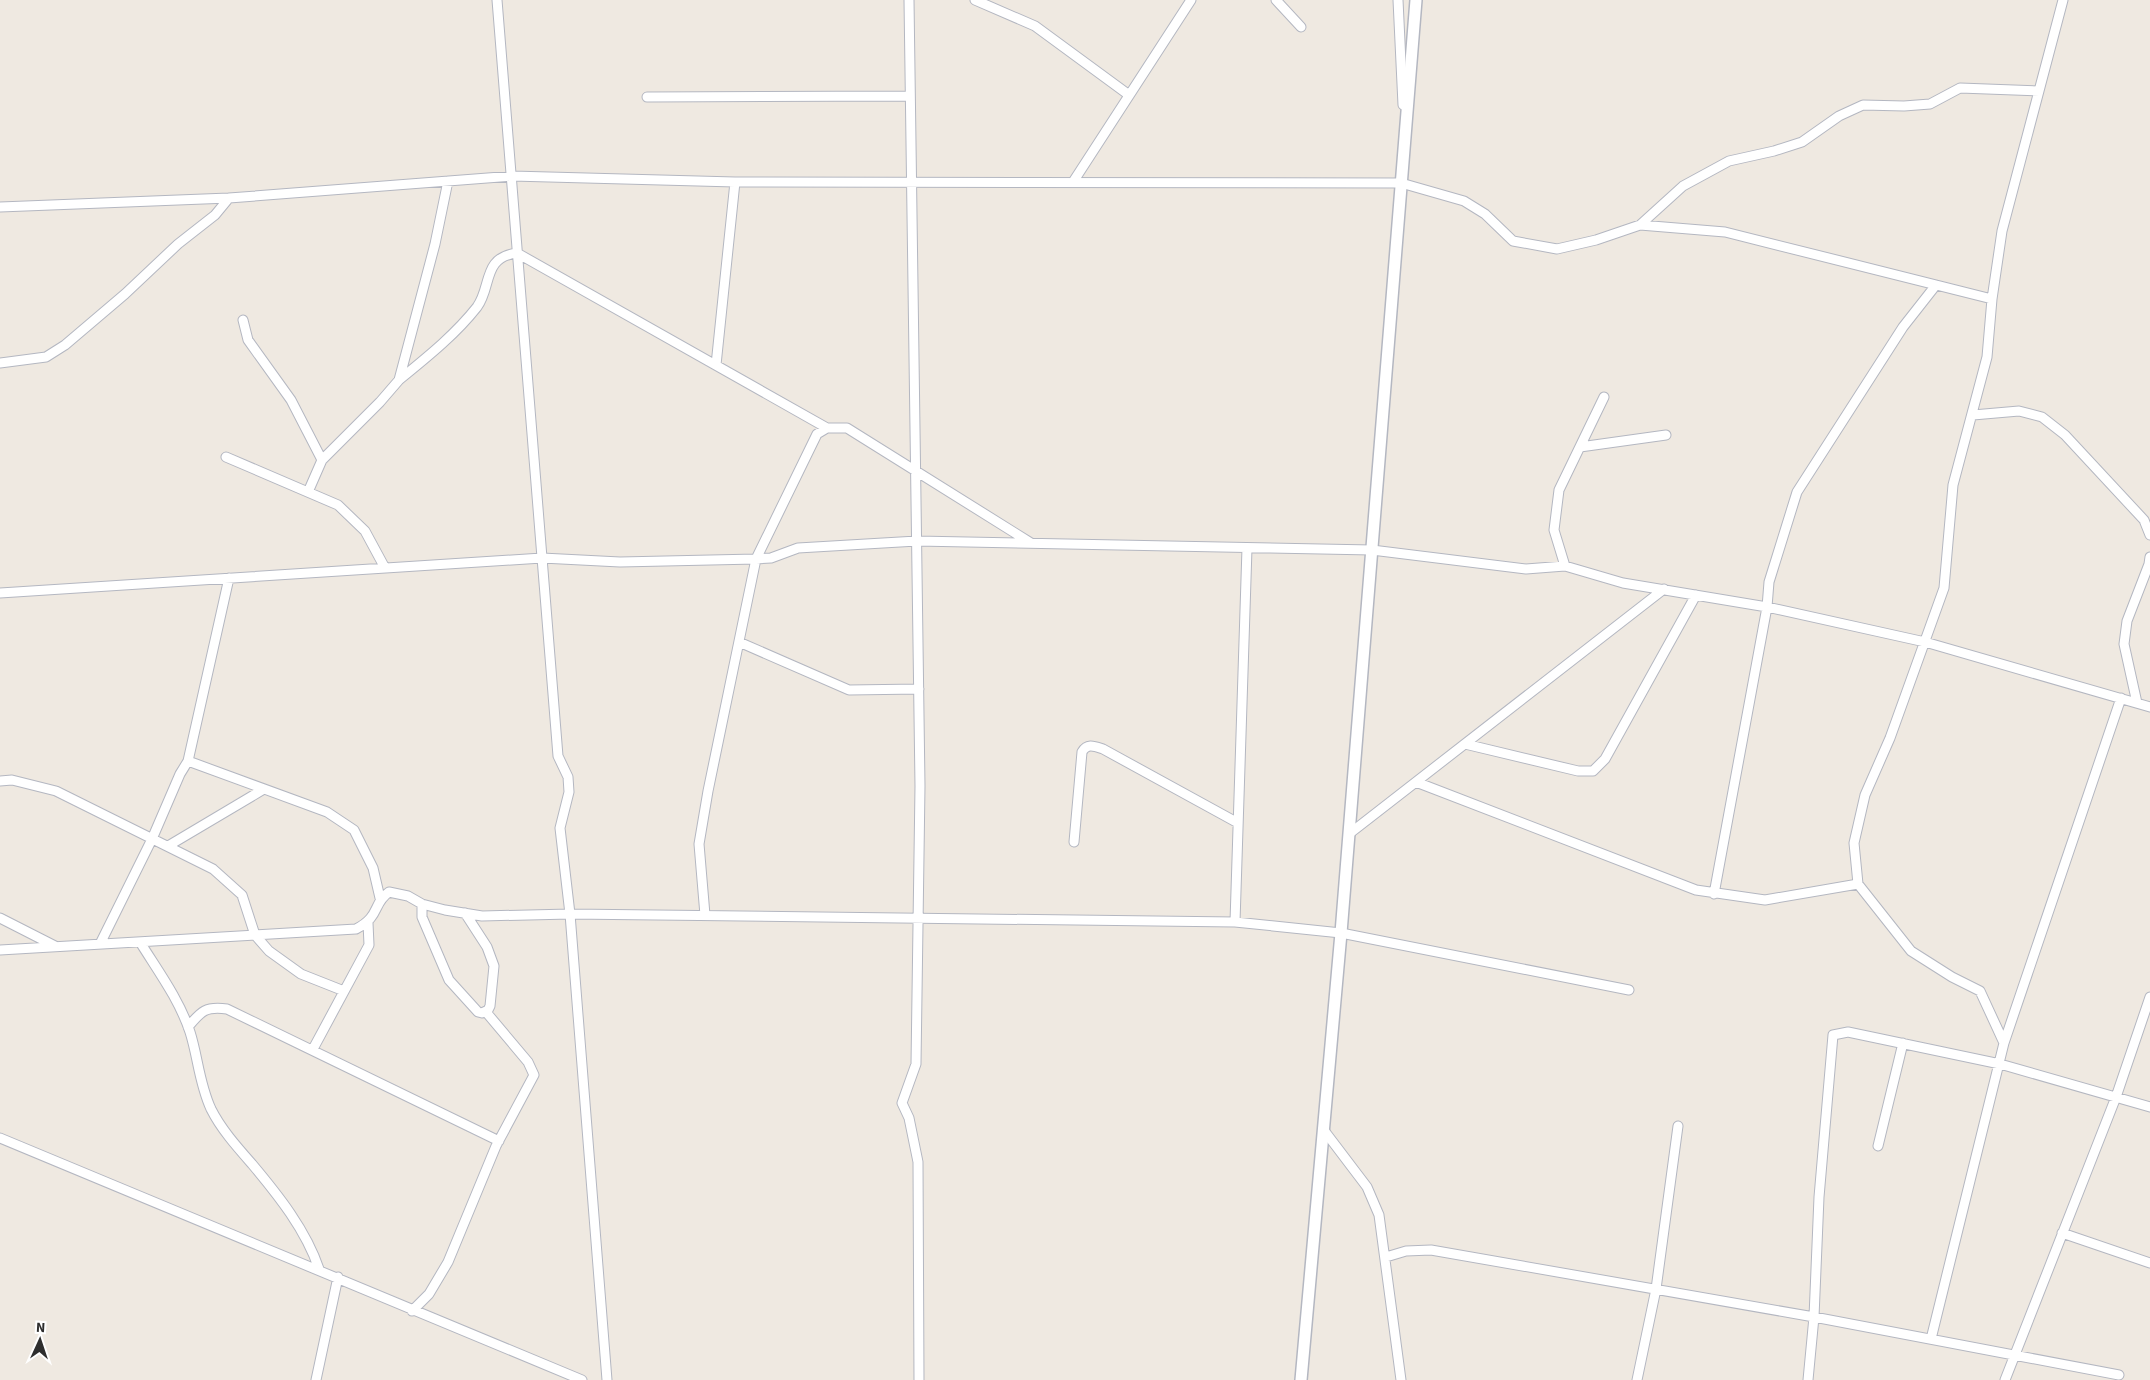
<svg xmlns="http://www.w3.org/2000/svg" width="2150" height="1380" viewBox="0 0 2150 1380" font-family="'Source Sans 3',sans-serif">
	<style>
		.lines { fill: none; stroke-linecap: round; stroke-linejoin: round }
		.street-casing { stroke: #b4b7c1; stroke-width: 11 }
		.secondary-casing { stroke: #b4b7c1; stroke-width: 14 }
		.street { stroke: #fff; stroke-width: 9 }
		.secondary { stroke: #fff; stroke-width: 11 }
	</style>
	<rect width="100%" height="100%" fill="#efe9e1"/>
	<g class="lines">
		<!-- street casing -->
		<g class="street-casing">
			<path id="street" d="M497 0 558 756 568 777 569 792 560 828 570 914 607 1380
				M909 0 920 786 916 1064 902 1103 909 1118 918 1162 919 1380
				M975 0 1035 26 1129 95
				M1276 0 1301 27
				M1398 0 1403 105
				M647 97 910 96
				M1073 182 1191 0
				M0 207 229 198 512 176 735 182 1401 183 1464 201 1485 214 1513 241 1557 249 1596 240 1640 225 1725 232 1992 299
				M1640 225 1683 186 1729 161 1774 151 1802 142 1839 116 1863 105 1904 106 1930 104 1960 88 2039 91
				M243 320 248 340 291 400 322 460
				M0 363 46 357 65 345 125 294 178 244 215 215 229 198
				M716 365 735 182
				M399 380C426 358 455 335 477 307 492 287 482 257 517 253L827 428
				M1973 415 2019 411 2042 417 2065 435 2144 520 2150 535
				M1580 447 1666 435
				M226 457 338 505 365 531 385 568
				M308 492 322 460 380 402 399 380 435 244 448 181
				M1565 566 1554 530 1559 490 1604 397
				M0 593 542 558 620 562 756 559 771 558 798 548 917 541 1372 550 1526 569 1565 566 1623 583 1767 607 1925 642 2150 707
				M739 642 849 690 919 689
				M2137 703 2124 644 2127 621 2149 564 2150 557
				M1465 744 1578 771H1593L1605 759 1696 595
				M188 761 327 812 354 830 373 868 380 898
				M0 781 12 780 56 791 213 869 242 895 255 935 269 951 301 974 344 991
				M1416 782 1696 890 1765 900 1858 884
				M1349 834 1664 589
				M1074 842 1082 752C1087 743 1094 746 1103 749L1238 823
				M168 846 264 789
				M1714 894 1767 607 1769 582 1797 492 1903 327 1936 285
				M422 904V917L449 980 478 1012 482 1013 488 1010 490 1006 494 966 487 947 465 913
				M705 915 699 844 708 791 756 559 817 434 827 428H847L1031 543
				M0 918 55 946
				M1235 922 1247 548
				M140 942C158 971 179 999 190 1032 198 1057 199 1083 211 1109 221 1129 237 1147 252 1164 278 1195 306 1230 319 1269
				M100 944 152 839 180 774 188 761 229 578
				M0 950 356 929C381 916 372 904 389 892L408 896 422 904 445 910 482 916 570 914 1235 922 1341 933 1629 990
				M188 1027C201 1011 206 1006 227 1009L499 1141
				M2004 1043 2121 698
				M313 1049 369 945 368 923
				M1323 1129 1367 1187 1379 1215 1401 1380
				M0 1138 582 1380
				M1878 1146 1903 1043
				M2062 1233 2150 1263
				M1386 1257 1406 1251 1431 1250 1814 1317 2119 1375
				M412 1311 429 1294 448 1262 496 1146 534 1075 528 1062 486 1012
				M1931 1339 2004 1043 1980 991 1952 977 1911 951 1858 884 1854 843 1865 795 1890 738 1944 588 1953 485 1987 357 1992 299 2002 231 2063 0
				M316 1380 338 1277
				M1637 1380 1656 1289 1678 1126
				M1808 1380 1814 1317 1819 1197 1833 1035 1848 1032 2000 1064 2150 1107
				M2005 1380 2116 1097 2150 997"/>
		</g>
		<!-- secondary casing -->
		<g class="secondary-casing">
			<path id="secondary" d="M1301 1380 1341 933 1416 0"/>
		</g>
		<!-- street -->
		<use href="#street" class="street"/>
		<!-- secondary -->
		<use href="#secondary" class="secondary"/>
	</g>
	<!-- north arrow -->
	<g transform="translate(40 1340) rotate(3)" stroke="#ffffff" stroke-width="4" paint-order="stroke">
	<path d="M0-4L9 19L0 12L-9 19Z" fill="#2e2e2e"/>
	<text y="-8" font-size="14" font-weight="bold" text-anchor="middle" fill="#2e2e2e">N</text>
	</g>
</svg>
